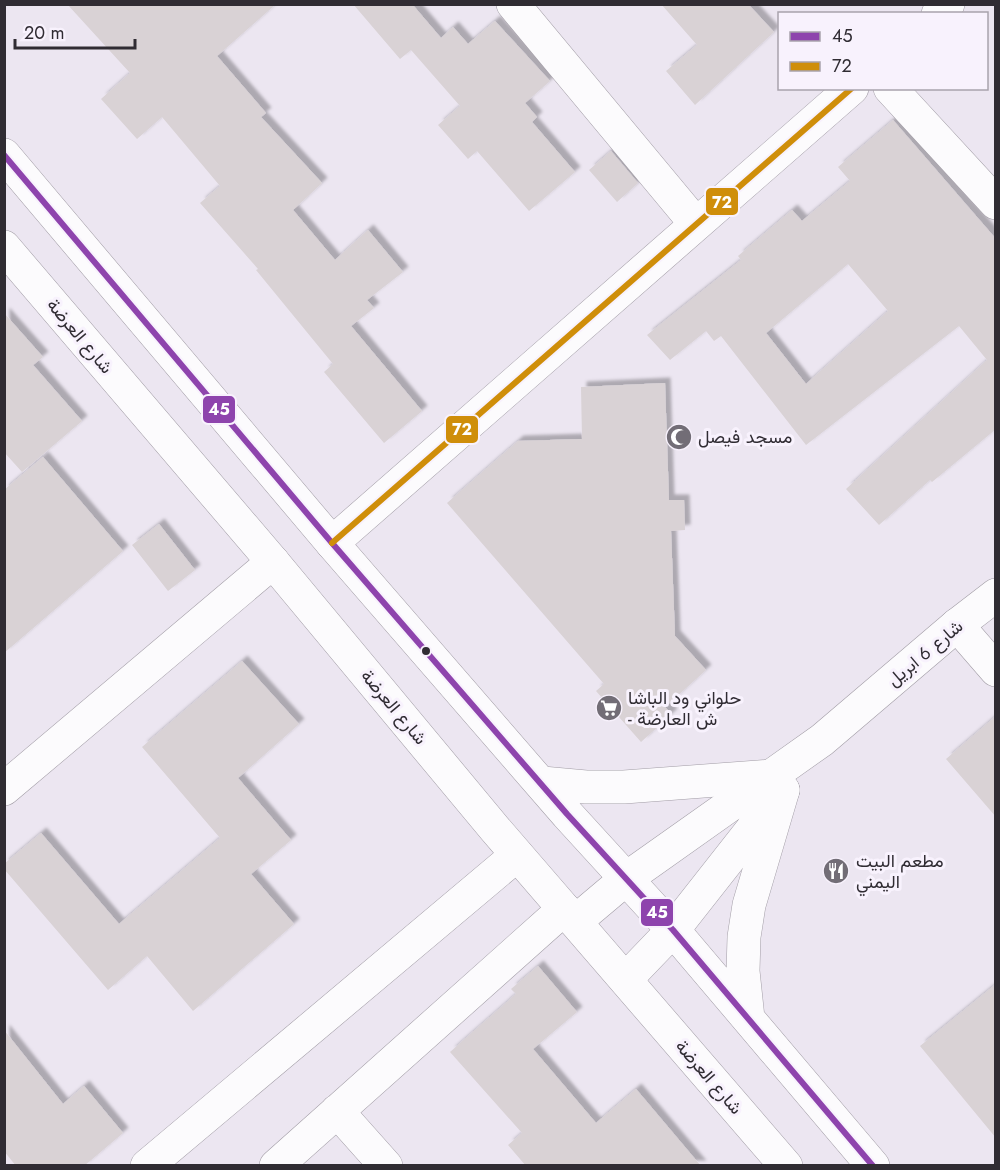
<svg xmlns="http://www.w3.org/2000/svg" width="1000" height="1170" viewBox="0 0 1000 1170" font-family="Jost,Vazirmatn,sans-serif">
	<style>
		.building { fill: #d9d2d5; fill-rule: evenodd; filter: url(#shadow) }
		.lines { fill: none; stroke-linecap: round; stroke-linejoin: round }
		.street-casing { stroke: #a19ca5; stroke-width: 34 }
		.secondary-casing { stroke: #a19ca5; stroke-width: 34 }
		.primary-casing { stroke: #a19ca5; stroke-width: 34 }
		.street { stroke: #fcfbfd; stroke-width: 33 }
		.secondary { stroke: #fcfbfd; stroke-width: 33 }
		.primary { stroke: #fcfbfd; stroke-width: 33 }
		.bus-1-casing { stroke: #f8f2fd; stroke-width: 10 }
		.bus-2-casing { stroke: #f8f2fd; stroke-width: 10 }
		.bus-1 { stroke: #8e44ad; stroke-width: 6 }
		.bus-2 { stroke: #cf8e0a; stroke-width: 6 }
		.bus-dot { fill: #302c33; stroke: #f8f2fd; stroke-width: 2 }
		.labels { text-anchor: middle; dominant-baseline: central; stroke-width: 6; stroke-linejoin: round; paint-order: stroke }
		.street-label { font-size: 18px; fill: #302c33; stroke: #f8f2fd }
		.poi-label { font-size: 18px; fill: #302c33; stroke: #f8f2fd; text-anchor: start }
		.line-badge { stroke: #f8f2fd; stroke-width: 2 }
		.badge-label { font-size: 16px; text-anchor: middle; font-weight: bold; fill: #fff }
	</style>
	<defs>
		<filter id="shadow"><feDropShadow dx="5.5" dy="-5.5" stdDeviation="1.5" flood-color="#0004"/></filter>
	</defs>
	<rect width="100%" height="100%" fill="#ece6f1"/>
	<!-- building -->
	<path class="building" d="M67 4H276L217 56 266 113 261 117 322 183 293 210 335 260 368 230 403 272 367 300 374 308 351 326 422 411 384 443 324 372 333 364 256 270 258 269 200 203 220 186 162 117 137 139 101 99 130 73Z
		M353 4H412L441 38 453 27 468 44 495 21 550 81 525 103 537 117 532 122 575 172 529 211 477 151 468 159 438 125 460 106 411 50 400 59Z
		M661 4H748L774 32 695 105 666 71 697 45Z
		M893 120 996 239V429L932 482 930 480 879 525 846 489 987 360 959 326 806 445 721 336 714 341 706 331 670 360 647 335 741 260 738 256 792 210 802 221 850 181 838 167ZM848 264 888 311 806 384 766 333Z
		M611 151 638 183 617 202 589 170Z
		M4 313 43 357 33 365 82 421 22 472 4 452Z
		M665 383 669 500H684L685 530 671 531 675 636 706 670 665 707 672 714 641 742 596 691 604 684 447 503 518 441 582 439 581 387Z
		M43 457 123 551 4 653V490Z
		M159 524 195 570 168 591 132 545Z
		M242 661 299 724 238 778 291 840 251 874 294 924 193 1011 147 956 108 990 4 869V864L41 833 119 924 220 838 142 747Z
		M996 716V817L946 759Z
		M538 966 577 1012 533 1049 596 1123 636 1089 701 1166H526L508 1145 522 1133 450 1052 516 994 511 989Z
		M996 984V1138L920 1046Z
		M4 1030 63 1104 84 1086 123 1133 84 1166H16L4 1151Z"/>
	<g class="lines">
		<!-- street casing -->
		<g class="street-casing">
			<path id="street" d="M513 4 696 224
				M938 14 948 4
				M890 88 996 203
				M332 543 852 88
				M957 625 996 670
				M4 789 273 562
				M337 1111 386 1166
				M147 1166 517 855
				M276 1166 564 909"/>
		</g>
		<!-- secondary casing -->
		<g class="secondary-casing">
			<path id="secondary" d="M576 921 627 878 822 740 957 625 996 595
				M626 979 673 930 783 790"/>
		</g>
		<!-- primary casing -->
		<g class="primary-casing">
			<path id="primary" d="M4 155 332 543 567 814 673 930 873 1166
				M4 247 273 562 495 829 786 1166
				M542 783 586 787H624L771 776
				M748 1018 743 971 744 937 749 905 783 790"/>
		</g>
		<!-- street -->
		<use href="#street" class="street"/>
		<!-- secondary -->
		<use href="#secondary" class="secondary"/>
		<!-- primary -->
		<use href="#primary" class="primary"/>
		<!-- bus-1 casing -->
		<g class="bus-1-casing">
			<path id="bus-1" d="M4 155 332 543 567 814 673 930 873 1166"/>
		</g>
		<!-- bus-2 casing -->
		<g class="bus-2-casing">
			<path id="bus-2" d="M332 543 852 88"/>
		</g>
		<!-- bus-1 -->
		<use href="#bus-1" class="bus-1"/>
		<!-- bus-2 -->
		<use href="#bus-2" class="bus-2"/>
	</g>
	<!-- icons -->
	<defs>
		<g id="mosque-disc" transform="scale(1.35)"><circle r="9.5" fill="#726d76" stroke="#f8f2fd"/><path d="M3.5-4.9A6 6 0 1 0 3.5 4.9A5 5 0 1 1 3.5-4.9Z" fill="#fff"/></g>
		<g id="supermarket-disc" transform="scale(1.35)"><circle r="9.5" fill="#726d76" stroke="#f8f2fd"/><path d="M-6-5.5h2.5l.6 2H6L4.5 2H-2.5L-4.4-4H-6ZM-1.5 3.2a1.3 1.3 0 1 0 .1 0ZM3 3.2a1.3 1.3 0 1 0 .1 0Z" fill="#fff"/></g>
		<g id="restaurant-disc" transform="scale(1.35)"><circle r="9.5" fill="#726d76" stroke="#f8f2fd"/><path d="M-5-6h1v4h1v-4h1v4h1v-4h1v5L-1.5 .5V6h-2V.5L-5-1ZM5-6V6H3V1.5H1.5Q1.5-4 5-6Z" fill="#fff"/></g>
	</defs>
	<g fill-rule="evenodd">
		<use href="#mosque-disc" x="679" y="437"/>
		<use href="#supermarket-disc" x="609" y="708"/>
		<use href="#restaurant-disc" x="836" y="871"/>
	</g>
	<!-- markers -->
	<circle class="bus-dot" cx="426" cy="651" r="5"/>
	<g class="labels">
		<!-- street labels -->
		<g class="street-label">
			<text transform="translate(80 336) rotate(50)">شارع العرضة</text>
			<text transform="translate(925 653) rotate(-40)">شارع 6 ابريل</text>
			<text transform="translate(394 707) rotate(50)">شارع العرضة</text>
			<text transform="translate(709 1077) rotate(49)">شارع العرضة</text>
		</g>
		<!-- poi labels -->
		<g class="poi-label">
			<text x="698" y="437">مسجد فيصل</text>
			<text x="628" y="698">حلواني ود الباشا<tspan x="628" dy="21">- ش العارضة</tspan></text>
			<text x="856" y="861">مطعم البيت<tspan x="856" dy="21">اليمني</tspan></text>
		</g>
	</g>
	<g class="line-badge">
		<rect x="705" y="187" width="34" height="29" rx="6" fill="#cf8e0a"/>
		<rect x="202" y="395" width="34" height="29" rx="6" fill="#8e44ad"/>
		<rect x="445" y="415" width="34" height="29" rx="6" fill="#cf8e0a"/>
		<rect x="640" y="898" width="34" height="29" rx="6" fill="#8e44ad"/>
	</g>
	<g class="badge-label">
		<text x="722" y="208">72</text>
		<text x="219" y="415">45</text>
		<text x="462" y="435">72</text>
		<text x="657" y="918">45</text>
	</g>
	<!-- border -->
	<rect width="1000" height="1170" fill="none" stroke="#302c33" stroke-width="12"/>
	<!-- legend -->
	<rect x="778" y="12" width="210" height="78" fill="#f8f2fd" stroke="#a8a3ac" stroke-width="1.5"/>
	<rect x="790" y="32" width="30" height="9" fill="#8e44ad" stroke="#a8a3ac" stroke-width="1.5"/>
	<text x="832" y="42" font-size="18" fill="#302c33">45</text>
	<rect x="790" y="62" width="30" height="9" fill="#cf8e0a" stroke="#a8a3ac" stroke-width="1.5"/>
	<text x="832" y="72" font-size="18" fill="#302c33">72</text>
	<!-- scale -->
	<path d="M15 39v9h120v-9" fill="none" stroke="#302c33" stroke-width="3"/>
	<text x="24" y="39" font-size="18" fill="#302c33" stroke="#f8f2fd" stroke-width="4.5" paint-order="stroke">20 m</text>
</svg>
